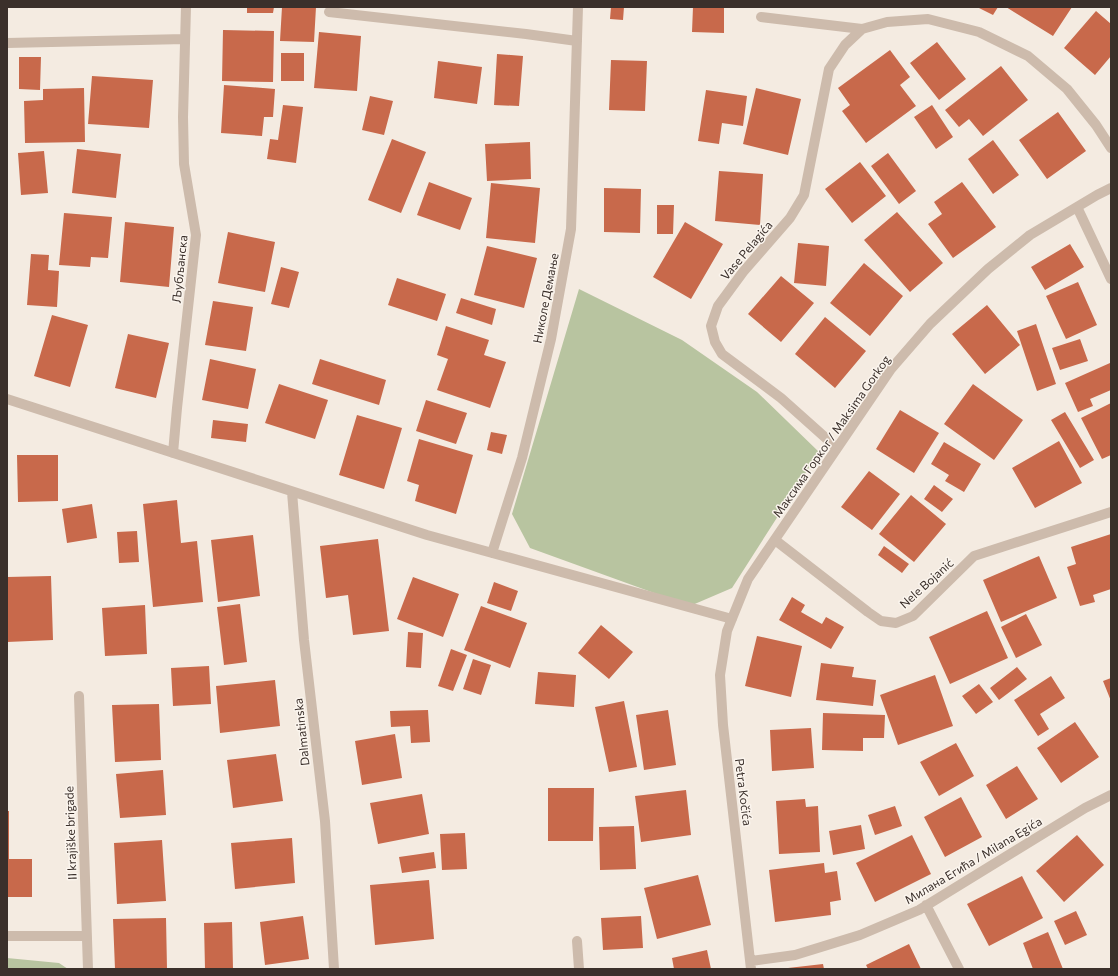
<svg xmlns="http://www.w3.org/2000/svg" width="1118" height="976" viewBox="0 0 1118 976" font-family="Commissioner,sans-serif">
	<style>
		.green { fill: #b8c4a0 }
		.building { fill: #c8694b }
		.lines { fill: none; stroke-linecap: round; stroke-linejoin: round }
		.minor { stroke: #cdbbac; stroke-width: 10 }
		.labels { text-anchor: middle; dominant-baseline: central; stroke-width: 3; stroke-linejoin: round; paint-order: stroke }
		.street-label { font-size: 12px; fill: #3b302b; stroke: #fbf5ee }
	</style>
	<rect width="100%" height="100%" fill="#f4ebe1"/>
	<!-- green -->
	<path class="green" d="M579 289 682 340 757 392 819 452 732 588 690 606 530 548 512 514Z
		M7 958 59 963 68 969H7Z"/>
	<!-- building -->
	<path class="building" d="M247 7H274L273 13H247Z
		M282 7H316L314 42 280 41Z
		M611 7H624L623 20 610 19Z
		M693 7H724V33L692 32Z
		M977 7H998L993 15Z
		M1006 7H1072L1053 36Z
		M1096 11 1111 24V56L1095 75 1064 48Z
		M223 30 274 31 273 82 222 81Z
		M319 32 361 36 357 91 314 88Z
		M937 42 966 79 939 100 910 63Z
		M890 50 910 77 900 85 916 106 866 143 842 111 850 105 838 88Z
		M281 53H304V81H281Z
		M497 54 523 56 519 106 494 105Z
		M19 57H41L40 90 19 89Z
		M611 60 647 61 645 111 609 110Z
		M438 61 482 67 477 104 434 98Z
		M1001 66 1028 100 983 136 969 119 959 127 945 110Z
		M92 76 153 80 149 128 88 124Z
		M224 85 275 89 273 117H264L262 136 221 133Z
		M84 88 85 142 25 143 24 101 43 100V89Z
		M756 88 801 99 788 155 743 144Z
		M706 90 747 96 743 126 722 123 719 144 698 141Z
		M370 96 393 101 384 135 362 130Z
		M283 105 303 107 296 163 267 159 270 139 278 140Z
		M932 105 953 137 936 149 914 117Z
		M1058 112 1086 151 1047 179 1019 140Z
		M392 139 426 152 401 213 368 200Z
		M993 140 1019 175 993 194 968 159Z
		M530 142 531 179 487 181 485 144Z
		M77 149 121 154 116 198 72 193Z
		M44 151 48 193 21 195 18 153Z
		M888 153 916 191 899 204 871 166Z
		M860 162 886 196 852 223 825 189Z
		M719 171 763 174 760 225 715 221Z
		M429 182 472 198 460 230 417 215Z
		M962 182 996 227 953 258 928 224 942 214 934 202Z
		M491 183 540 188 535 243 486 238Z
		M604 188 641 189 640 233 604 232Z
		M657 205H674L673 234H657Z
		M897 212 943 263 910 292 864 240Z
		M64 213 112 217 108 258 91 257 90 267 59 265Z
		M125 222 174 227 169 287 120 282Z
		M685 222 723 244 691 299 653 277Z
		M228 232 275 242 265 292 218 283Z
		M798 243 829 246 826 286 794 283Z
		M1070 244 1084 267 1045 290 1031 267Z
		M487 246 537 258 524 308 474 295Z
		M31 254 49 255 48 270 59 271 57 307 27 305Z
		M864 263 903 296 870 336 830 303Z
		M281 267 299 272 289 308 271 304Z
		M781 276 814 303 781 342 748 314Z
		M397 278 446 294 437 321 388 305Z
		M1078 282 1097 325 1066 339 1046 296Z
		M461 298 496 309 492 325 456 313Z
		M213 301 253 307 246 351 205 345Z
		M987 305 1020 345 985 374 952 334Z
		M52 315 88 325 70 387 34 376Z
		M825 317 866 351 835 388 795 354Z
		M1036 324 1056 384 1037 391 1017 331Z
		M446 326 489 340 484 355 506 362 490 408 437 390 448 359 437 355Z
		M128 334 169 343 156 398 115 388Z
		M1080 339 1088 361 1060 370 1052 348Z
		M210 359 256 369 248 409 202 400Z
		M320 359 386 380 379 405 312 384Z
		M1110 363 1111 390 1090 399 1093 406 1078 412 1065 383Z
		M279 384 328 400 315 439 265 423Z
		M973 384 1023 420 994 460 944 424Z
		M426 400 467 413 456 444 416 431Z
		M1111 403V455L1102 459 1081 418Z
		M900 410 939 433 914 473 876 449Z
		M1065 412 1094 460 1080 468 1051 420Z
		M357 415 402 428 384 489 339 475Z
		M213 420 248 424 246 442 211 438Z
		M491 432 507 435 502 454 487 450Z
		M419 439 473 455 456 514 415 501 419 485 407 481Z
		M1059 441 1082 483 1035 508 1012 468Z
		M944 442 981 464 964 492 945 481 949 475 931 464Z
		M17 455H58V501L18 502Z
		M869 471 900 494 872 530 841 507Z
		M934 485 953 499 942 512 924 499Z
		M911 495 946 524 914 562 879 534Z
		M177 500 181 543 197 541 203 602 153 607 143 504Z
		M92 504 97 538 67 543 62 509Z
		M137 531 139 562 119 563 117 532Z
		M1111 534V589L1093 595 1095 602 1080 606 1067 567 1076 564 1071 547Z
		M253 535 260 596 218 602 211 540Z
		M378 539 389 631 353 635 348 595 326 598 320 546Z
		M884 546 909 564 902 573 878 555Z
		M1039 556 1057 598 1001 622 983 580Z
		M51 576 53 640 7 642V577Z
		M413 577 459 594 443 637 397 619Z
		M494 582 518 591 511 611 487 603Z
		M792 597 805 605 801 612 822 624 826 617 844 627 831 649 779 620Z
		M240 604 247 662 224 665 217 607Z
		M145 605 147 654 105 656 102 608Z
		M481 606 527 623 510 668 464 650Z
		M987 611 1008 658 950 684 929 637Z
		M1026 614 1042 645 1016 658 1001 627Z
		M601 625 633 652 609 679 578 653Z
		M408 632 423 633 421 668 406 667Z
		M757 636 802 646 791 697 745 686Z
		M451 649 467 655 453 691 438 686Z
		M473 659 491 665 481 695 463 689Z
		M821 663 854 667 852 677 876 680 873 706 816 700Z
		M209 666 211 704 173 706 171 668Z
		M1017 667 1027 679 999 700 990 688Z
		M538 672 576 675 574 707 535 704Z
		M935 675 953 726 898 745 880 695Z
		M1051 676 1065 698 1040 714 1049 729 1038 736 1014 700Z
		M1111 678V701L1103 681Z
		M275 680 280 726 220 733 216 686Z
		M979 684 993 702 976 714 962 696Z
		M624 701 637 767 609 772 595 707Z
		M159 704 161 760 115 762 112 705Z
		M428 710 430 742 411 743 410 726 391 727 390 711Z
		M668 710 676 765 644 770 636 715Z
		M823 713 885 715 884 738H863V751L822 750Z
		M1075 722 1099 757 1061 783 1037 748Z
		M811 728 814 768 772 771 770 730Z
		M395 734 402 778 362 785 355 741Z
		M956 743 974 776 939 796 920 762Z
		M276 754 283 801 233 808 227 760Z
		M1017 766 1038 799 1006 819 986 785Z
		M163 770 166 815 120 818 116 774Z
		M548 788H594L593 841H548Z
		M686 790 691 835 641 842 635 796Z
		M422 794 429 834 378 844 370 803Z
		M961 797 982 837 945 857 924 817Z
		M805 799 806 807 818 806 820 852 779 854 776 801Z
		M895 806 902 826 875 835 868 815Z
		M7 811H9V859H32V897H7Z
		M861 825 865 849 833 855 829 831Z
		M634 826 636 869 600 870 599 827Z
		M465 833 467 869 442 870 440 834Z
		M912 835 931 874 875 902 856 863Z
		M1077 835 1104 865 1064 902 1036 871Z
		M292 838 295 883 235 889 231 843Z
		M162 840 166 901 117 904 114 843Z
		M434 852 436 868 402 873 399 857Z
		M824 863 825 873 837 871 841 900 830 902 831 915 775 922 769 870Z
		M698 875 711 925 657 939 644 888Z
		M1022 876 1043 918 989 946 967 904Z
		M429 880 434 939 375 945 370 885Z
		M1076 911 1087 935 1065 945 1054 921Z
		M303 916 309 959 265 965 260 922Z
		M641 916 643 948 603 950 601 918Z
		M166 918 167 969H115L113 919Z
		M232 922 233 969H205L204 923Z
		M1048 932 1063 969H1033L1023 943Z
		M909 944 921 969H868L866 965Z
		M707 950 711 969H674L672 958Z
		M823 964 824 969H788V968Z"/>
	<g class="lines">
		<!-- minor -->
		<path class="minor" d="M329 12 526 34 577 41
			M761 17 862 29
			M7 43 185 39
			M1077 207 1111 279
			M7 399 427 535 732 619
			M837 448 781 398 722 354 715 342 711 326 718 306 743 272 790 218 804 195 829 69 845 45 862 29 887 22 928 19 979 32 1028 56 1067 89 1096 125 1111 148
			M173 453 177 408 196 235 184 164 183 117 186 7
			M292 492 304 640 325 821 334 969
			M775 540 868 612 881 621 896 623 913 616 974 556 1111 512
			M492 553 522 458 551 339 571 229 578 7
			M79 696 88 969
			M926 905 959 969
			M7 936H87
			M577 941 579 969
			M751 961 795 955 860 935 919 910 1085 808 1111 795
			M751 969 723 725 720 675 727 631 748 579 891 369 930 324 988 269 1030 235 1097 195 1111 188"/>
	</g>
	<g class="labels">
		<!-- street labels -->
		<g class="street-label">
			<text transform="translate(746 250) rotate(-50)">Vase Pelagića</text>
			<text transform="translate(179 269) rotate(-84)">Љубљанска</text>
			<text transform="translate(545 298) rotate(-79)">Николе Демање</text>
			<text transform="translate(831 436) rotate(-55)">Максима Горког / Maksima Gorkog</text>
			<text transform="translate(926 583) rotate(-42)">Nele Bojanić</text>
			<text transform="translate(301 732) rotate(-96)">Dalmatinska</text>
			<text transform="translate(744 792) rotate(83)">Petra Kočića</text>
			<text transform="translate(70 833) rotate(-92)">II krajiške brigade</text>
			<text transform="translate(973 860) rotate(-31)">Милана Егића / Milana Egića</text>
		</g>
	</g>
	<!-- border -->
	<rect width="1118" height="976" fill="none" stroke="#3b302b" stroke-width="16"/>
</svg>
